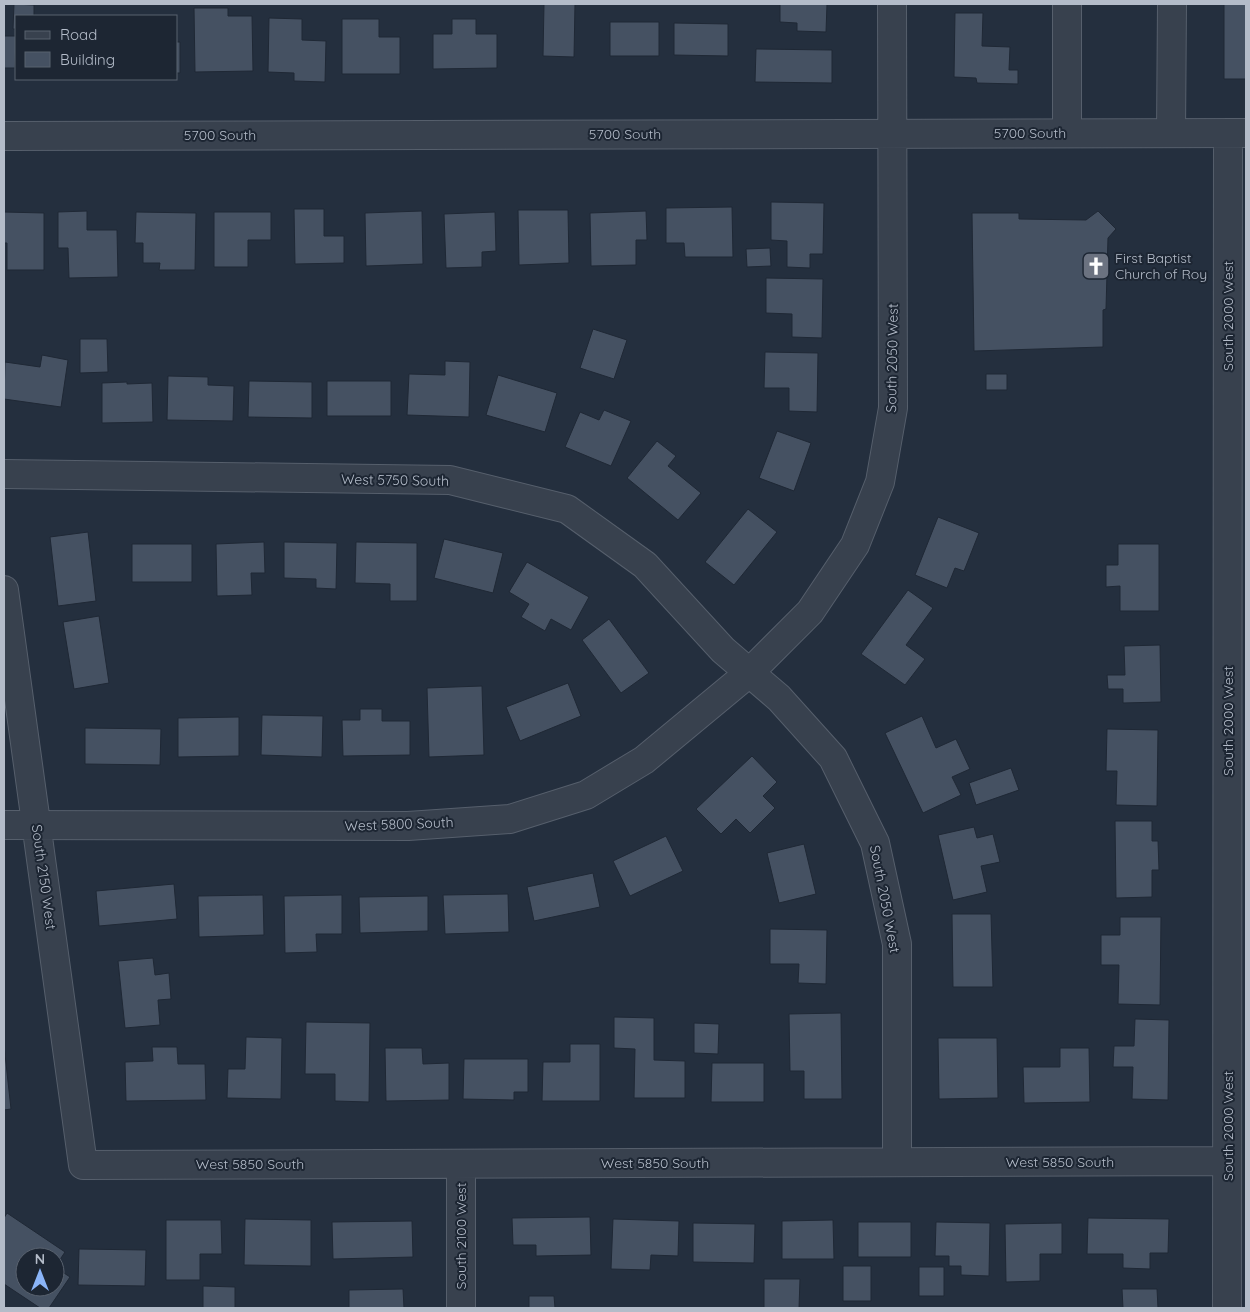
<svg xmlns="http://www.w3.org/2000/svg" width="1250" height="1312" viewBox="0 0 1250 1312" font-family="Quicksand,sans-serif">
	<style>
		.building { fill: #455162; stroke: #1f2835; fill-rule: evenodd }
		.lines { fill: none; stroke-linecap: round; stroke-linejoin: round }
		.minor-casing { stroke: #565f6c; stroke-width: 30 }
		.minor { stroke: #38414e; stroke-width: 28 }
		.labels { text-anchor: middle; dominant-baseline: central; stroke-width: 4; stroke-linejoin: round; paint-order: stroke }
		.street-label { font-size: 14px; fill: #b4bcc9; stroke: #1d2633 }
		.poi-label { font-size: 14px; fill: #b4bcc9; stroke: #1d2633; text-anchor: start }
	</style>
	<rect width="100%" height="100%" fill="#242f3e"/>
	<!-- building -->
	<path class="building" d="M14 4 34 5V16H16V29H13Z
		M544 4H575L574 57 543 56Z
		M780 4H827L826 32 797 31V23L780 22Z
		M1224 4H1246V79H1224Z
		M194 8H228V16H252L253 71 195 72Z
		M955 13H983L982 46 1010 47 1009 70H1018V84L977 83 976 78 954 77Z
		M269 18 302 19V40L326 41 325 82 294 81V73L268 72Z
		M342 19H379V37H400V74H342Z
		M452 19H476V34H497V68L433 69V34H452Z
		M610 22H659V56H610Z
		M674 23 728 24V56L674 55Z
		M4 36H16L15 68H4Z
		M176 42H180V73H176Z
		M756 49 832 50V83L755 82Z
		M771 202 824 203 823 254H810V268L787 267V241L771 240Z
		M732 207 733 257H685L684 243H666V208Z
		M294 209H324V236H344V263L295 264Z
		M518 210H568L569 263 519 265Z
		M87 211V230H117L118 277 69 278 68 248H58V212Z
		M422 211 423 264 366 266 365 213Z
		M646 211 647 240H636V265L591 266 590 213Z
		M1098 211 1116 229 1108 238 1106 309 1103 310V347L974 351 972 213H1019V219L1086 220Z
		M4 212 44 213V270H7V243H4Z
		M136 212 196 213 195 270H159L160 263H143V243H135Z
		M214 212H271V240H248V267H214Z
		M495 212 496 251 482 252V267L446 268 444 214Z
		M770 248 771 266 747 267 746 249Z
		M766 278 823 279 822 338 792 337V314L766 313Z
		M593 329 627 340 614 379 580 368Z
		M80 339H107L108 372 80 373Z
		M765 352 818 353 817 412 789 411V388H764Z
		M42 355 68 360 61 407 4 399 5 362 40 367Z
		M445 361 470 362 469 417 407 415 409 374 445 375Z
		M986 374H1007V390H986Z
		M498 375 557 393 545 432 486 415Z
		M168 376 208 377V385L234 386 233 421 167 420Z
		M249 381 312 382V418L248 417Z
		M327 381H391V416H327Z
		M127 382V384L152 383 153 422 102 423V383Z
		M604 410 631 421 611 466 565 447 580 412 599 420Z
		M777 431 811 443 794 491 759 478Z
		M657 441 676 456 668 466 701 493 678 520 627 478Z
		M748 509 777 532 734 585 705 562Z
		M938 517 979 533 964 571 955 568 947 588 915 575Z
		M88 532 96 601 58 606 50 537Z
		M444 539 503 553 493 593 434 578Z
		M264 542 265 573H251L252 595 217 596 216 544Z
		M284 542 337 543 336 589 316 588V579L284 578Z
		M356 542 417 543V601H390V584L355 583Z
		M132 544H192V582H132Z
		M1118 544H1159V611H1120V586L1106 587V565H1118Z
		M527 562 589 597 571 630 551 619 545 631 521 617 529 604 509 592Z
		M908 590 933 608 906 645 925 659 905 685 861 654Z
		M99 616 109 683 74 689 63 622Z
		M609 619 649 673 621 693 582 640Z
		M1160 645 1161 702 1123 703V689H1108L1107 675H1125L1124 646Z
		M568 683 581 716 520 741 506 707Z
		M482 686 484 755 429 757 427 688Z
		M360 709H382V721H410V755L343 756 342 720H360Z
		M262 715 323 716 322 757 261 755Z
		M922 716 936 748 956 739 970 769 952 777 961 795 923 813 885 733Z
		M239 717V756L178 757V718Z
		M85 728 161 729 160 765 85 764Z
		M1107 729 1158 730 1157 806 1116 805 1117 771H1106Z
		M752 756 777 782 763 796 775 808 750 833 736 819 721 834 696 809Z
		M1011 768 1019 790 976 805 969 783Z
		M1115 821H1152V841H1158L1159 870H1152V897L1116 898Z
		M974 827 977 838 993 834 1000 862 981 866 987 892 953 900 938 835Z
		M666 836 683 871 630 896 613 861Z
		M804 844 816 894 779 903 767 853Z
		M593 873 600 907 534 921 527 887Z
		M174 884 177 919 99 926 96 891Z
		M508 894 509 932 445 934 443 895Z
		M263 895 264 935 199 937 198 896Z
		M342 895V934H316L317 952 285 953 284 896Z
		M428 896V931L360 933 359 897Z
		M952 914H991L993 987H953Z
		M1120 917H1161L1160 1005 1118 1004 1119 965H1101V935H1120Z
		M770 929 827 930 826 984 798 983 799 964H770Z
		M153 958 155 975 169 973 171 999 158 1000 160 1025 125 1028 118 961Z
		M841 1013 842 1099H804V1071H790L789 1014Z
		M614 1017 654 1018V1060L685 1061V1098H634L635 1049 614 1048Z
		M1135 1019 1169 1020 1168 1100 1132 1099 1133 1067H1113L1114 1046H1134Z
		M306 1022 370 1023 369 1102 335 1101V1074H305Z
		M694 1023 719 1024 718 1054 694 1053Z
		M246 1037 282 1038 281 1099 227 1098 228 1069H245Z
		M938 1038H997L998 1098 939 1099Z
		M570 1044H600V1101H542L543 1062H570Z
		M4 1045 11 1109 4 1110Z
		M152 1047H177L178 1064H205L206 1100 126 1101 125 1062 153 1061Z
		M385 1048H422L423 1064 449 1063V1100L386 1101Z
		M1060 1048H1089L1090 1102 1024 1103 1023 1067H1060Z
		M464 1059H528V1092H514V1100L463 1099Z
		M712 1063H764V1102H711Z
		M7 1213 65 1252 55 1267 70 1277 49 1308H40L4 1284V1218ZM25 1257H55V1287H25Z
		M590 1217 591 1255 536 1256V1245H513L512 1218Z
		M1088 1218 1169 1219 1168 1253H1150V1269L1123 1268V1254H1087Z
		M245 1219 311 1220V1266L244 1265Z
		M613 1219 679 1221 678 1256 651 1255 650 1270 611 1269Z
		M166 1220H221L222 1254H200V1280H166Z
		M833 1220 834 1259H782V1221Z
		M412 1221 413 1257 333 1259 332 1222Z
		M858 1222H911V1257H858Z
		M936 1222 990 1223 989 1276 961 1275V1266H949V1256H935Z
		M693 1223 755 1224 754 1263 693 1262Z
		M1062 1223V1254H1040V1281L1006 1282 1005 1224Z
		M79 1249 146 1250 145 1286 78 1285Z
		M843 1266H871V1301H843Z
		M919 1267H944V1296H919Z
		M764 1279H800L799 1308H764Z
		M203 1286 235 1287V1308H203Z
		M403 1289 404 1308H349V1290Z
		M1122 1289H1157L1158 1308H1123Z
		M529 1296H554L555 1308H529Z"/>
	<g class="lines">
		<!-- minor casing -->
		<g class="minor-casing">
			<path id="minor" d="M1067 4V133
				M1171 133 1172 4
				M4 136 1246 133
				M4 474 450 480 567 509 645 565 723 650 779 698 833 758 875 843 897 944V1162
				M4 590 83 1165 1227 1161
				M4 825 408 826 510 819 586 795 644 760 749 673 810 612 855 545 880 482 893 408 892 4
				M461 1164V1308
				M1227 1308 1228 133"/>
		</g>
		<!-- minor -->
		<use href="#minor" class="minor"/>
	</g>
	<!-- icons -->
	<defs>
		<g id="church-square" transform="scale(1.4375)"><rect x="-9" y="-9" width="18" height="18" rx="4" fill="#6b7280" stroke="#1d2633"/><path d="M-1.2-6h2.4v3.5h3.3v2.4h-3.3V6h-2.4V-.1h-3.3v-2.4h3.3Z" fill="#fff"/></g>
	</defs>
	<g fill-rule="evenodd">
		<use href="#church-square" x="1096" y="266"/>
	</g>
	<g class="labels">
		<!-- street labels -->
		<g class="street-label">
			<text x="1030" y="133">5700 South</text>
			<text x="625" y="134">5700 South</text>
			<text x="220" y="135">5700 South</text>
			<text transform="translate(1228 316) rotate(-90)">South 2000 West</text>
			<text transform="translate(892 358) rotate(-89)">South 2050 West</text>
			<text transform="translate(395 480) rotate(1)">West 5750 South</text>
			<text transform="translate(1228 721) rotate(-90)">South 2000 West</text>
			<text transform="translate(399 824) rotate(-2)">West 5800 South</text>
			<text transform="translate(44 877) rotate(82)">South 2150 West</text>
			<text transform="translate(885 899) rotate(79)">South 2050 West</text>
			<text transform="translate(1228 1126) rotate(-90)">South 2000 West</text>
			<text x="1060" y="1162">West 5850 South</text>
			<text x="655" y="1163">West 5850 South</text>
			<text x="250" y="1164">West 5850 South</text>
			<text transform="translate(461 1236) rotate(-90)">South 2100 West</text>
		</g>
		<!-- poi labels -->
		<g class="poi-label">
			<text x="1115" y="258">First Baptist<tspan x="1115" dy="16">Church of Roy</tspan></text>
		</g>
	</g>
	<!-- border -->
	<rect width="1250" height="1312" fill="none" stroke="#b4bcc9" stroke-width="10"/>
	<!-- legend -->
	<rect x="15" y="15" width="162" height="65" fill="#1d2633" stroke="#59626f"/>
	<rect x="25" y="31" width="25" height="8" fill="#38414e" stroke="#59626f"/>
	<text x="60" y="40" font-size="15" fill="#b4bcc9">Road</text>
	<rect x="25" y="52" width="25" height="15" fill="#455162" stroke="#59626f"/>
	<text x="60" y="65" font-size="15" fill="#b4bcc9">Building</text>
	<!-- north arrow -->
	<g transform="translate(40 1272)"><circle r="24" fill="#1d2633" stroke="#59626f"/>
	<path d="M0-4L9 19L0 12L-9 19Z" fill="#8ab4f8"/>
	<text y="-8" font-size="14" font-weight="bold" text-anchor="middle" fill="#b4bcc9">N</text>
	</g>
</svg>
